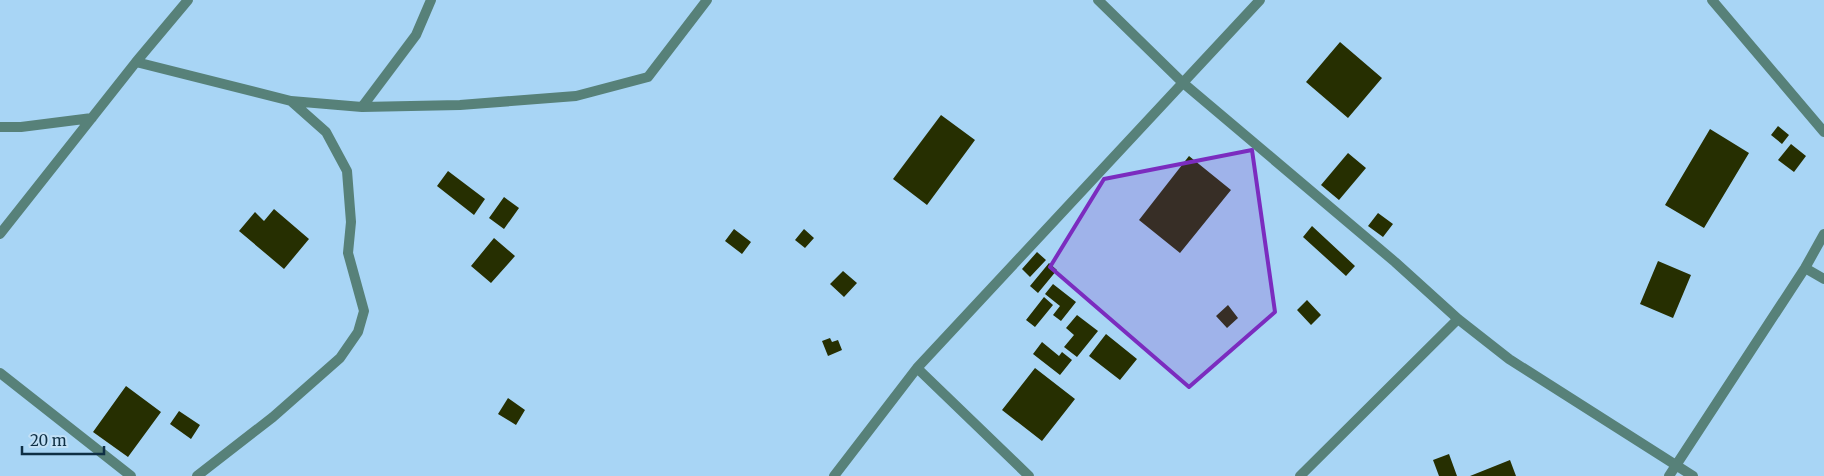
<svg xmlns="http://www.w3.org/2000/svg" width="1824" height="476" viewBox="0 0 1824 476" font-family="Merriweather,serif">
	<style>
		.building { fill: #262f01 }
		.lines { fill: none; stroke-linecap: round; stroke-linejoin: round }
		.street { stroke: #578179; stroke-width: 10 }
		.marked { fill: #7b2cbf; fill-opacity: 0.2; stroke: #7b2cbf; stroke-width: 4; stroke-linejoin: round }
	</style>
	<rect width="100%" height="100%" fill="#a8d5f5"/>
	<!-- building -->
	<path class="building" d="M1340 42 1382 78 1348 118 1306 82Z
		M941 115 975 140 927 205 893 179Z
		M1778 126 1789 135 1782 144 1771 135Z
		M1710 129 1749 153 1704 228 1665 205Z
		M1791 144 1806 156 1794 172 1778 160Z
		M1348 153 1366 168 1339 200 1321 185Z
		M1189 156 1231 190 1180 253 1139 220Z
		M448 171 485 199 474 215 437 186Z
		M504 197 519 208 504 229 489 218Z
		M274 209 309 239 284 269 239 231 255 212 264 221Z
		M1378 213 1393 224 1383 237 1368 226Z
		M1312 226 1355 266 1346 276 1303 237Z
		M734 229 751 242 742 254 725 241Z
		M804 229 814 238 805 248 795 240Z
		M494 238 515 256 491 283 471 266Z
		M1037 252 1046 260 1030 277 1022 269Z
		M1658 261 1691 275 1673 318 1640 304Z
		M1049 263 1057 270 1038 293 1030 286Z
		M843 271 857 283 844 297 830 284Z
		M1053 284 1076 302 1061 321 1053 315 1060 306 1045 294Z
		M1044 297 1053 305 1035 327 1026 320Z
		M1307 300 1321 315 1311 325 1297 310Z
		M1228 305 1238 318 1227 328 1216 316Z
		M1077 315 1098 331 1077 357 1064 347 1074 335 1066 328Z
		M1106 334 1137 359 1120 380 1089 356Z
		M830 338 832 342 838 340 842 350 828 356 822 341Z
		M1042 342 1059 356 1062 352 1072 360 1060 375 1033 354Z
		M1035 368 1075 399 1042 441 1002 410Z
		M126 386 161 412 128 457 93 432Z
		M508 398 525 410 516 425 498 414Z
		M179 411 200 425 191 439 170 424Z
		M1449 454 1457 476H1439L1433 460Z
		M1510 460 1516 476H1470Z"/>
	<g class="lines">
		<!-- street -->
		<path class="street" d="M1098 0 1182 82 1395 262 1458 319 1509 359 1693 476
			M1712 0 1824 132
			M136 62 291 101 362 107 460 105 576 96 648 77 707 0
			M362 107 416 35 431 0
			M0 127H21L92 118
			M0 234 136 62 188 0
			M1805 268 1824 279
			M917 368 1029 476
			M0 373 131 476
			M197 476 273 417 340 358 358 332 364 311 348 253 351 222 347 171 326 132 291 101
			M834 476 917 368 1260 0
			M1300 476 1458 319
			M1669 476 1805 268 1824 234"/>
	</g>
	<!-- marked area -->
	<path class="marked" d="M1252 150 1275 312 1189 387 1050 267 1104 179Z"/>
	<!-- scale -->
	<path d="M22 446v8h82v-8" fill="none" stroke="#0e2f44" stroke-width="2.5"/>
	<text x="30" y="446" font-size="15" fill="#0e2f44" stroke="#c2e0f6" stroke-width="4" paint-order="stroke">20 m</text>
</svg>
